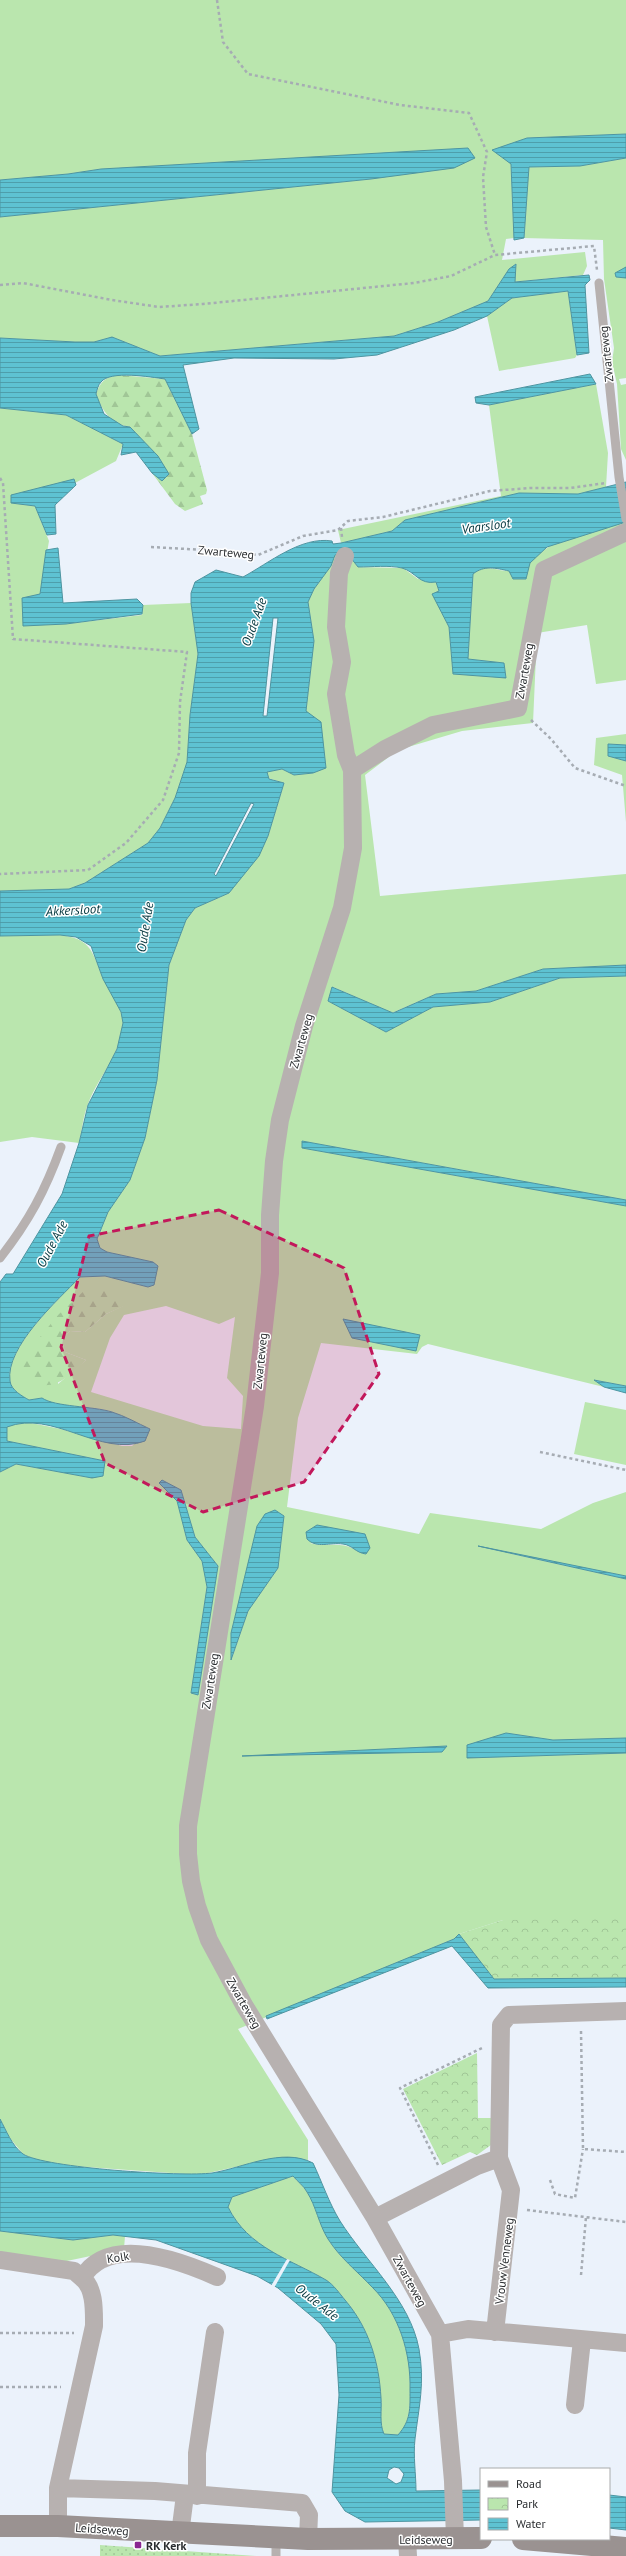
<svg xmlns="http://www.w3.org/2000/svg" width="626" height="2556" viewBox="0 0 626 2556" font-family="'PT Sans',sans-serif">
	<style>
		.grass { fill: #bae6ae; fill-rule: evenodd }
		.forest { fill: url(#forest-firs) }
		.park { fill: url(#park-crowns) }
		.garden { fill: url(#garden-dots) }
		.water { fill: url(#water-rules); stroke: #4e95a1; fill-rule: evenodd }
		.pier { fill: #ebf2fb }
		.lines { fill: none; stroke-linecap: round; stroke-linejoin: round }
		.path { stroke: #a6acb3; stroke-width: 2.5; stroke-dasharray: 3 3; stroke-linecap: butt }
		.lane { stroke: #b7b1b0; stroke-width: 9 }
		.street { stroke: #b7b1b0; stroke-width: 18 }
		.secondary { stroke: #9a9291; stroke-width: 22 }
		.marked { fill: #c2185b; fill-opacity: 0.2; stroke: #c2185b; stroke-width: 3; stroke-dasharray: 8 5; stroke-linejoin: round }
		.poi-dot { fill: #892891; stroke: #fff; stroke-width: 1.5 }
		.labels { text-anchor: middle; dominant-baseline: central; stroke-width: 3; stroke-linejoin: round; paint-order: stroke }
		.street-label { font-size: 12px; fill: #2a2d30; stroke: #fff }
		.poi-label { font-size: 12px; font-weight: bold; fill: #2a2d30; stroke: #fff; text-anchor: start }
		.water-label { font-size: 13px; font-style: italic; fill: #03363d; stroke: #fff }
	</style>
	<defs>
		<pattern id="forest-firs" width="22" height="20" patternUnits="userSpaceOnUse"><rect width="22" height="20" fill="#bae6ae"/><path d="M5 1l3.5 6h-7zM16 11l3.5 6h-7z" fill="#a0c696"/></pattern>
		<pattern id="park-crowns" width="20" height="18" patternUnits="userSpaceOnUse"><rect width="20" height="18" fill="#bae6ae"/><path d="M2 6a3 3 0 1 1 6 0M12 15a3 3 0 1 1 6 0" fill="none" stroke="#a0c696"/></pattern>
		<pattern id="garden-dots" width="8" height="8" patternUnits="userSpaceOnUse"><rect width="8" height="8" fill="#bae6ae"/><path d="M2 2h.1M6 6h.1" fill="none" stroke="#a0c696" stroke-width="1.8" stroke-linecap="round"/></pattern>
		<pattern id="water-rules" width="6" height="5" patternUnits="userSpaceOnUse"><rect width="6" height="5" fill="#5ec2d2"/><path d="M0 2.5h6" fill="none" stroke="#4e9eab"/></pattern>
	</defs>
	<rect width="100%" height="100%" fill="#ebf2fb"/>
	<!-- grass -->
	<path class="grass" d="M0 0H626V134L527 138 511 164 514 238 506 239 502 260 585 252 587 266 583 275 514 282 516 265 509 269 488 301 438 322 394 336 160 356 112 337 94 342H75L0 338V217L371 179 101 169 68 174 0 180Z
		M626 158V267L616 277 626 278V378L619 379 621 385 626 384V460L621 449 617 384 612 362 614 348 604 279 603 240 524 238 529 167 580 166Z
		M568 291 577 355 575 358 499 371 487 316 512 298Z
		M596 384 608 453 606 487 578 494 519 493 405 520 392 531 341 543 338 530 501 496 489 405Z
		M0 408 66 415 123 444 116 461 75 483 74 479 12 503 35 506 49 541 40 594 66 624 142 615 143 605 191 603 198 654 190 715 187 762 175 798 160 828 148 843 85 883 69 889 0 891Z
		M626 522V680L596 684 587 625 537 633 533 723 462 731 398 750 365 775 380 896 626 874V965L543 969 476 991 436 994 392 1013 333 987 328 1001 386 1032 433 1007 490 1002 560 978 626 976V1200L302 1141V1148L626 1206V1386L595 1380 604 1387 428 1344 422 1347 417 1354 321 1343 298 1418 287 1507 419 1534 430 1513 541 1529 593 1503 626 1492V1576L504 1552 626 1579V1738L553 1740 506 1733 467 1758 626 1753V1978L514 1920H503L459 1934 454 1939 238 2029 308 2140V2160L277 2158 199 2175 72 2166 38 2161 23 2154 9 2137 0 2119V1472L16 1464 92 1478 105 1461 7 1441V1427L21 1421 61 1429 122 1446H132L150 1429C137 1423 125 1416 112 1412 93 1405 56 1408 42 1398L29 1400C22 1396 11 1390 10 1381 5 1348 58 1300 80 1277L105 1276 148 1287 158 1266 153 1262 107 1252 100 1248 97 1239 108 1212 130 1180 145 1138 157 1080 169 965 186 920 195 908 229 893 268 836 284 783 268 778 266 772 282 769 294 775 313 773 306 711 314 641 308 602 314 589 331 566 335 555 347 553 358 567 403 568 418 579 436 581 439 592 433 594 449 627 453 673 506 678 504 663 468 659 473 574C489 561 497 574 511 570 526 566 534 556 547 548 566 535 604 526 626 522ZM123 1306 106 1314 85 1332 70 1331 62 1340 65 1352 86 1360 58 1384V1315ZM166 1306 219 1324 235 1317 227 1378 243 1396 241 1429 203 1426 91 1392 110 1338 124 1315ZM162 1480 181 1490 195 1537 218 1566 198 1695 191 1693 207 1587 202 1561 187 1540 177 1501 159 1483ZM284 1517 278 1568 248 1611 232 1658 231 1633ZM368 1540 354 1549C339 1541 325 1548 310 1543Z
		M626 734V745L608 744V756L626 761V822L622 775 594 765 596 738Z
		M60 935C89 939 91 948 101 973 107 988 123 1006 123 1023 122 1053 98 1077 88 1104 83 1116 82 1131 79 1143L32 1137 0 1142V936Z
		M585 1402 626 1410V1465L574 1454Z
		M293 2176C297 2181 304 2186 307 2192 316 2206 319 2224 328 2239 340 2258 357 2271 373 2287 399 2314 411 2353 410 2390 410 2409 411 2420 398 2435L384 2434C379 2423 382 2410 381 2398 379 2362 369 2328 345 2300 340 2294 333 2284 326 2280 290 2259 248 2248 228 2207L232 2197Z
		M0 2231 73 2240 113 2235 125 2236 124 2249 62 2262 0 2254Z"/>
	<!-- forest -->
	<path class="forest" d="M119 375 165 379 192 434 207 490 206 494 200 496 203 504 185 511 175 504 152 473 162 481 139 437 130 427C111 424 102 411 96 394 101 381 105 377 119 375Z
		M86 1289 119 1290 124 1306 106 1314 85 1332 70 1331 62 1340 65 1352 86 1360C64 1381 52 1394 22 1378L23 1358 58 1315Z"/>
	<!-- park -->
	<path class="park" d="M626 1918V1978L493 1979 459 1934 503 1920Z
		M477 2053 478 2118H493L491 2145 477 2155 470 2152 442 2165 403 2089Z"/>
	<!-- garden -->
	<path class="garden" d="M100 2545 256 2556H100Z"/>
	<!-- water -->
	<path class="water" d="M626 134V158L580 166 529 167 524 238 514 240 511 164 492 150 527 138Z
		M468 148 475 158 454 168 371 179 0 217V180L68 174 101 169Z
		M516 264 515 282 589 275 590 280 585 285 589 353 577 355 568 291 512 298 487 316 454 330 377 355 334 359 234 358 183 365 199 429 192 434 165 379C151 377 110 370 101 382 98 385 97 390 96 394L104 414 123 426 130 427 158 456 169 474 162 481 152 473 136 452 121 455 123 444 66 415 0 408V338L75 342H94L112 337 160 356 394 336 438 322 488 301 509 269Z
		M626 267V278L616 277 615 273Z
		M590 374 596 384 489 405 476 403 475 397Z
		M74 479 76 485 55 505 56 534 47 535 35 506 11 503V495Z
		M626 482V522L547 547 530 563 526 579H513L509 571C496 568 484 565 473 574L468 659 504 663 506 678 453 674 449 627 432 594 439 591 436 582C419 585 416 572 402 568 389 565 372 567 358 567L347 553 335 555 331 566 314 589 308 602 314 641 306 711 321 722 326 768 313 773 294 775 282 769 267 772 269 779 284 783 268 836 259 856 229 893 195 908 186 920 169 965 157 1080 145 1138 130 1180 108 1212 97 1239 100 1248 107 1252 153 1262 158 1266 154 1285 148 1287 105 1276 80 1277C58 1300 5 1347 10 1381 11 1390 22 1396 29 1400L42 1398C55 1407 93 1406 112 1412 125 1416 137 1423 150 1429L145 1441C100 1458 53 1409 7 1427V1441L105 1461 103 1476 92 1478 16 1464 0 1472V1282L6 1274H13L62 1194 79 1143 88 1105 117 1049 123 1023 121 1012 103 979 91 946 76 937 60 935 0 936V891L69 889 85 883 148 843 160 828 175 798 187 762 190 715 198 654 191 603V593L195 582 216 570 243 577C269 563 301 536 332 541L333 544 341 543 392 531 405 520 519 493 578 494ZM273 618H278L267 716H263ZM251 803 254 804 216 876 214 874Z
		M58 548 63 603 137 599 143 605 142 614 66 624 23 626 22 598 40 594 46 550Z
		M608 744 626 745V761L608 756Z
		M626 965V976L560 978 490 1002 433 1007 386 1032 328 1001 332 987 393 1013 436 994 476 991 543 969Z
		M302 1141 626 1200V1206L302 1148Z
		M343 1319 420 1335 416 1351 352 1338Z
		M594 1380 626 1386V1393L604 1387Z
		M162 1480 181 1490 195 1537 218 1566 198 1695 191 1693 207 1587 202 1561 187 1540 177 1501 159 1483Z
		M275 1510 284 1516 278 1568 248 1611 231 1660V1633L257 1526 265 1514Z
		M317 1525 365 1534 370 1548 366 1554C356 1553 352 1545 343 1544 330 1542 317 1549 307 1539L306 1532Z
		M478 1546 626 1576V1579Z
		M506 1733 553 1740 626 1738V1753L467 1758V1745Z
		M447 1746 442 1752 242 1756Z
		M459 1934 494 1979 626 1978V1987L488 1988 452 1946 267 2019 266 2016 454 1939Z
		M0 2119C6 2130 12 2146 23 2154 44 2168 184 2177 212 2173 243 2168 282 2147 313 2163 322 2182 329 2203 340 2221 366 2262 410 2300 419 2349 425 2383 419 2406 415 2439 413 2456 416 2474 416 2491L481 2490V2520L365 2522 345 2511 332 2492 339 2395 336 2344 321 2324 278 2288 257 2276 156 2240 113 2235 73 2240 0 2231ZM293 2176C297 2181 304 2186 307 2192 316 2206 319 2225 328 2239 340 2258 357 2271 373 2288 399 2314 411 2353 410 2390 410 2409 411 2420 398 2435L384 2434C379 2423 382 2410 381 2398 379 2362 369 2328 345 2300 340 2294 333 2284 326 2280 290 2259 248 2248 228 2207L232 2197ZM394 2467 399 2468 404 2474 401 2482 396 2484 387 2478 389 2470Z
		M609 2495 626 2497V2530L609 2528Z"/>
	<!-- pier -->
	<path class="pier" d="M287 2259 290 2260 274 2288 271 2286Z"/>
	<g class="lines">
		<!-- path -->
		<path class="path" d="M217 0 223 42 248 74 400 105 469 113 487 152 483 177 486 227 495 255
			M0 285 23 283 112 300 159 307 203 304 414 283 451 276 495 255 594 246 597 270
			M0 478 3 483 13 639 187 652 180 702 179 753 163 800 126 843 88 870 0 874
			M341 528 342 537
			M151 547 223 551 258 555 303 536 338 530 348 521 383 517 490 491 531 488H570L606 483
			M531 720 551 739 575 768 626 786
			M540 1452 626 1470
			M581 2031 583 2149 626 2152
			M438 2165 400 2088 482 2048
			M550 2180 555 2194 575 2198 583 2149
			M527 2210 626 2222
			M581 2275 586 2217
			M0 2333H74
			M0 2387H61"/>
		<!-- lane -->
		<path class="lane" d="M599 283 619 477 626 519
			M0 1258C29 1221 45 1191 61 1147
			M276 2538V2556"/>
		<!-- street -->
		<path class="street" d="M345 556 339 573 336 627 342 662 336 694 346 755 352 770
			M375 2218 477 2166 499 2158
			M0 2260 74 2271 82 2278
			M495 2332 511 2190 499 2158 501 2025 509 2015 626 2011
			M440 2334 468 2329 626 2343
			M575 2405 582 2340
			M58 2488 155 2491 302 2503 309 2515 308 2539
			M197 2496V2453L215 2332
			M58 2526V2488L94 2326C94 2311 95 2288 82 2278 109 2233 181 2261 217 2277
			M180 2534 185 2495
			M407 2539 408 2556
			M455 2539 453 2481 440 2334 375 2218 244 2005 209 1940 197 1906 191 1881 188 1854V1826L255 1406 270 1273V1215L274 1161 280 1120 304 1026 342 908 353 848 352 770 385 749 433 725 518 708 544 570 626 532"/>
		<!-- secondary -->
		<path class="secondary" d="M0 2526H58L308 2539 481 2538
			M523 2539 626 2548"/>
	</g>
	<!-- marked area -->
	<path class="marked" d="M219 1210 344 1268 379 1374 304 1482 203 1512 105 1463 61 1347 89 1236Z"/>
	<!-- markers -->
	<rect class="poi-dot" x="134" y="2541" width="8" height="8" rx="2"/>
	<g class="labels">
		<!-- street labels -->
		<g class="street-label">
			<text transform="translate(606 354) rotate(-96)">Zwarteweg</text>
			<text transform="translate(226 552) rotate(5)">Zwarteweg</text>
			<text transform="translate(524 671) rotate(-80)">Zwarteweg</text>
			<text transform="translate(301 1041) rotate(-74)">Zwarteweg</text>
			<text transform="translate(260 1361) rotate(-84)">Zwarteweg</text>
			<text transform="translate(210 1681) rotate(-81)">Zwarteweg</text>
			<text transform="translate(244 2003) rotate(60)">Zwarteweg</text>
			<text transform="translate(118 2257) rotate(-9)">Kolk</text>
			<text transform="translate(504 2261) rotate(-83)">Vrouw Venneweg</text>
			<text transform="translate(410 2281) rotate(61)">Zwarteweg</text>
			<text transform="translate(102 2529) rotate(4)">Leidseweg</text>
			<text x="426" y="2539">Leidseweg</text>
		</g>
		<!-- poi labels -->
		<g class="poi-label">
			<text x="146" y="2545">RK Kerk</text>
		</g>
		<!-- water labels -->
		<g class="water-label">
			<text transform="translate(486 526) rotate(-8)">Vaarsloot</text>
			<text transform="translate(254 622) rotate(-70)">Oude Ade</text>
			<text transform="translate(73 910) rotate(-3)">Akkersloot</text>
			<text transform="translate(145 927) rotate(-81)">Oude Ade</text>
			<text transform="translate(52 1244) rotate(-62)">Oude Ade</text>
			<text transform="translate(317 2302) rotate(38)">Oude Ade</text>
		</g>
	</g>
	<!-- legend -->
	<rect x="480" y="2468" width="130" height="72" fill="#ffffff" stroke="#aaabac"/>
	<rect x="488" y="2481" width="20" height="6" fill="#9a9291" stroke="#aaabac"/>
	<text x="516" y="2488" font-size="12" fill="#2a2d30">Road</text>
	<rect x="488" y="2498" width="20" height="12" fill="url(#park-crowns)" stroke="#aaabac"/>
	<text x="516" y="2508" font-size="12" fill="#2a2d30">Park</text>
	<rect x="488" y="2518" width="20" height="12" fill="url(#water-rules)" stroke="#aaabac"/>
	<text x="516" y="2528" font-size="12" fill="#2a2d30">Water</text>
</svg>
